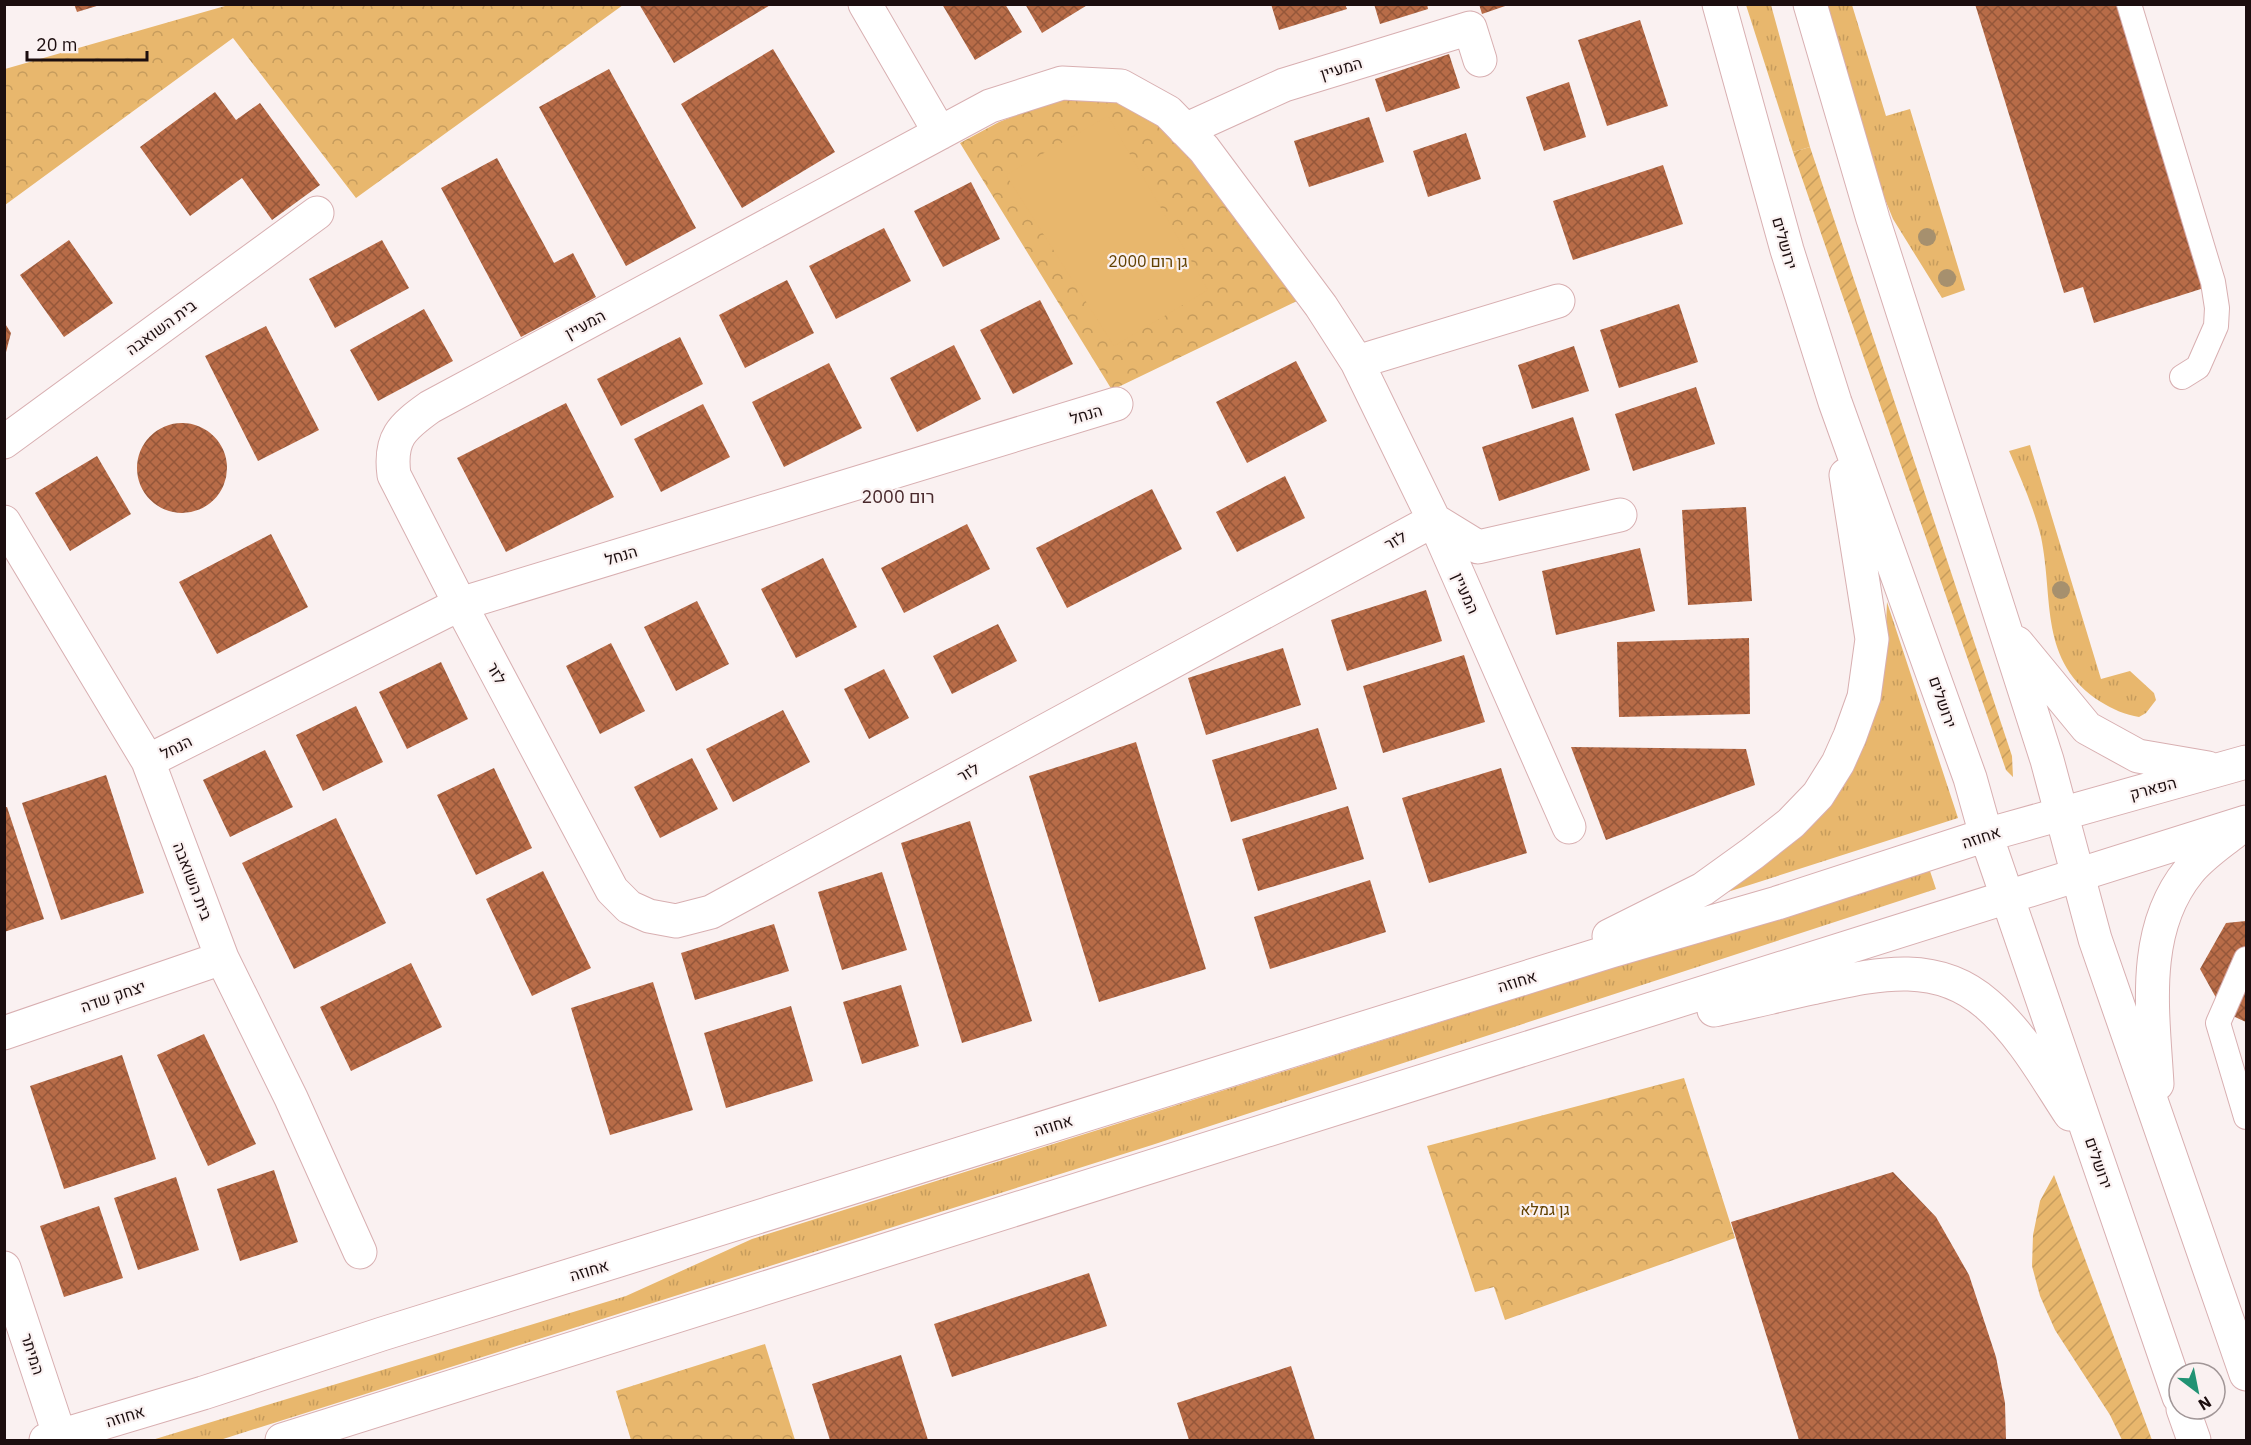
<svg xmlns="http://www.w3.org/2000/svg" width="2251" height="1445" viewBox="0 0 2251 1445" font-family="'IBM Plex Sans',Heebo,sans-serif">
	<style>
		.grass { fill: url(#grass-tufts) }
		.park { fill: url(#park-crowns) }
		.garden { fill: url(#garden-furrows) }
		.pitch { fill: #e8b76d }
		.building { fill: url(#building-cross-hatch) }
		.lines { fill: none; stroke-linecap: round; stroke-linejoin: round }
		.lane-casing { stroke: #d8afb1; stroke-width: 26 }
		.street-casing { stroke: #d8afb1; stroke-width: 35 }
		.secondary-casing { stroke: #d8afb1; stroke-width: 35 }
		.lane { stroke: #fff; stroke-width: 24 }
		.street { stroke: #fff; stroke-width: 33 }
		.secondary { stroke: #fff; stroke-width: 33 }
		.tree { fill: #a6906e }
		.labels { text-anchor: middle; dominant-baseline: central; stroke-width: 4.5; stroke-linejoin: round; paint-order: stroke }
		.street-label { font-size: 16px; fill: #1c0e0f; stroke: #faf1f1 }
		.park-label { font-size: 16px; fill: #624102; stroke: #faf1f1 }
		.neighbourhood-label { font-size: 18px; fill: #49292c; stroke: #faf1f1 }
	</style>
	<defs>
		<pattern id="grass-tufts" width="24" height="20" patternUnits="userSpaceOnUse" patternTransform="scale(1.5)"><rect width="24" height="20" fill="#e8b76d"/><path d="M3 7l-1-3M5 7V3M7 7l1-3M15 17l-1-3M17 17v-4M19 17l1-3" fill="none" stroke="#c69c5d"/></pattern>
		<pattern id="park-crowns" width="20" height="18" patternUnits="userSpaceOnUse" patternTransform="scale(1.5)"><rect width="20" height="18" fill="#e8b76d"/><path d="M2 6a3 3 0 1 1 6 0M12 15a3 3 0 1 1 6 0" fill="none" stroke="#c69c5d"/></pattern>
		<pattern id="garden-furrows" width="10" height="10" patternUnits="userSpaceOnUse" patternTransform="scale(1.5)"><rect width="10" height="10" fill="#e8b76d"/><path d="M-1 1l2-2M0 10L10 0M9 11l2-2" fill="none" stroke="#c69c5d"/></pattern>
		<pattern id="building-cross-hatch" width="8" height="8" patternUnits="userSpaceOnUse" patternTransform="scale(1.5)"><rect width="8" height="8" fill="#b86c48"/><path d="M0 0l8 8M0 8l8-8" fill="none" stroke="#95573a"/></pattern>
	</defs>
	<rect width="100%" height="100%" fill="#faf1f1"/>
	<!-- grass -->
	<path class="grass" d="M1746 5H1771L1810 147 1793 152Z
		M1827 5H1852L1886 116 1910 109 1965 290 1942 298 1893 219 1869 160Z
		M2030 445 2101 679 2130 671 2154 693 2156 700 2146 713 2139 717C2126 715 2112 709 2101 702 2038 662 2054 599 2041 537 2034 508 2021 479 2009 451Z
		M1887 602 1958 818 1715 896 1750 876 1775 855 1844 786 1855 756 1885 649Z
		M1929 868 1936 889 1152 1145 220 1440H152L626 1296 752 1239Z"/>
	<!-- park -->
	<path class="park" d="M232 4H622L623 5 356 198 233 38 5 205V69Z
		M1058 99 1123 100 1162 125 1196 159 1297 301 1112 390 960 143 999 122Z
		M1684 1078 1735 1238 1505 1320 1494 1287 1475 1292 1427 1146Z
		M765 1344 795 1440H631L616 1391Z"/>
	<!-- garden -->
	<path class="garden" d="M1810 147 2012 756 2013 777 2006 770 1793 152Z
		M2054 1175 2152 1440H2122L2110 1415 2055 1330 2040 1296 2032 1266 2033 1235 2040 1201Z"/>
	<!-- pitch -->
	<path class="pitch" d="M1108 116 1208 290 1114 346 1006 175Z"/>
	<!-- building -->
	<path class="building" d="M74 4H100V5L77 12Z
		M639 4H772L674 63Z
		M942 4H1005L1022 32 975 60Z
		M1025 4H1089L1042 33Z
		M1271 4H1345L1347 9 1279 30Z
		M1374 4H1427L1428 9 1380 24Z
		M1479 4H1508V5L1482 14Z
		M1975 4H2117L2204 288 2094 323 2083 287 2064 293Z
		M1640 20 1668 106 1607 126 1578 40Z
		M773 49 835 152 742 208 681 104Z
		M1449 54 1460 88 1386 112 1375 79Z
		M609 69 696 228 626 266 539 107Z
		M1569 82 1586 137 1544 151 1526 97Z
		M215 92 236 120 260 103 320 185 272 220 242 178 190 216 140 147Z
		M1369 117 1384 162 1309 187 1294 141Z
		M1466 133 1481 179 1428 197 1413 151Z
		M497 158 554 263 573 253 596 297 521 337 441 188Z
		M1663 165 1683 224 1573 260 1553 201Z
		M971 182 1000 239 943 267 914 211Z
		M884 228 911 281 836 319 809 266Z
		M69 240 113 303 64 337 20 275Z
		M382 240 409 288 335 328 309 279Z
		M787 280 814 333 745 368 719 315Z
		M1040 300 1073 364 1013 394 980 330Z
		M1679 304 1698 362 1619 388 1600 330Z
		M424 309 453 361 378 401 350 350Z
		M4 322 11 333 5 356H4Z
		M266 326 319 430 258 461 205 356Z
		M680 337 703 384 621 426 597 379Z
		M954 345 981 399 917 432 890 378Z
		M1574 346 1589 391 1532 409 1518 365Z
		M1296 361 1327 421 1247 463 1216 402Z
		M829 363 862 428 784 467 752 402Z
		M1696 387 1715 444 1633 471 1615 414Z
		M566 403 614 497 506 552 457 458Z
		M703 404 730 457 661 492 634 439Z
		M1573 417 1590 470 1499 501 1482 447Z
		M137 468a45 45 0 1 1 90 0a45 45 0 1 1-90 0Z
		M97 456 131 514 70 551 35 493Z
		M1285 476 1305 518 1237 552 1216 512Z
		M1152 489 1182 549 1067 608 1036 548Z
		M1746 507 1752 601 1688 605 1682 510Z
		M967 524 990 569 904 613 881 568Z
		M271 534 308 607 217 654 179 582Z
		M1640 548 1655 611 1556 635 1542 571Z
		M823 558 857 627 796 658 761 589Z
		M1426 590 1442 641 1347 671 1331 620Z
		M697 601 729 664 676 691 644 627Z
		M998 624 1017 661 952 694 933 656Z
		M1749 638 1750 714 1619 717 1617 642Z
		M611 643 645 711 600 734 566 666Z
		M1283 648 1301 705 1206 735 1188 678Z
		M1464 655 1485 722 1383 753 1363 686Z
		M441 662 468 719 407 749 379 692Z
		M884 669 909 718 869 739 844 689Z
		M356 706 383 762 323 791 296 735Z
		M783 710 810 762 733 802 706 749Z
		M1318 728 1337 789 1231 822 1212 760Z
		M1136 742 1206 969 1099 1002 1029 776Z
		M1571 747 1746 749 1755 785 1606 840Z
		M265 750 293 807 230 837 203 780Z
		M692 758 718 809 660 838 634 787Z
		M494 768 532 848 476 875 437 795Z
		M1501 768 1527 853 1429 883 1402 798Z
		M106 775 144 893 61 920 22 803Z
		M1348 806 1364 859 1258 891 1242 839Z
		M4 807H7L44 919 4 932Z
		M336 818 386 923 294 969 242 863Z
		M970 821 1032 1021 962 1043 901 843Z
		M543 871 591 968 532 996 486 899Z
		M882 872 907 950 842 970 818 892Z
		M1370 880 1386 932 1270 969 1254 917Z
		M2246 921V1022L2224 1012 2200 969 2226 923Z
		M774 924 789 971 695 1000 681 953Z
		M411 963 442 1027 351 1071 320 1007Z
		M653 982 693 1110 610 1135 571 1008Z
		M901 985 919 1046 862 1064 843 1002Z
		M791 1006 813 1081 726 1108 704 1033Z
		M204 1034 256 1144 208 1166 157 1055Z
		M122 1055 156 1159 64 1189 30 1086Z
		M274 1170 298 1242 240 1261 217 1189Z
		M1893 1172 1936 1217 1969 1275 1996 1357 2005 1403 2006 1440H1799L1731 1222Z
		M176 1177 199 1250 138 1270 114 1198Z
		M99 1206 123 1278 64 1297 40 1226Z
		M1089 1273 1107 1326 952 1377 934 1324Z
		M901 1355 928 1440H830L812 1384Z
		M1291 1366 1315 1440H1189L1177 1403Z"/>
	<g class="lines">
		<!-- lane casing -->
		<g class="lane-casing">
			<path id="lane" d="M2129 4 2213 282 2217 308 2216 326 2198 367 2182 377
				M2246 959 2218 1023 2246 1117"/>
		</g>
		<!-- street casing -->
		<g class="street-casing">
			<path id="street" d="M865 4 940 133
				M1185 130 1284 85 1470 28 1480 60
				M1357 362 1558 301
				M4 442 317 213
				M1434 520 711 912 676 921 649 916 629 907 612 890 460 604 394 475C389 438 402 427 430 407L990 106 1062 83 1121 86 1168 112 1204 149 1321 306 1357 362 1434 520 1569 827
				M1434 520 1478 547 1620 515
				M4 522 148 761 222 958 291 1098 360 1252
				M148 761 460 604 1116 404
				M4 1033 222 958"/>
		</g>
		<!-- secondary casing -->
		<g class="secondary-casing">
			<path id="secondary" d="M1719 4 1787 250 1835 402 1970 778 1986 835 2179 1397
				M1810 4 1873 219 2047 760 2095 939 2246 1374
				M2017 643 2087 728 2138 756 2208 768
				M1609 936 1703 889 1753 853 1791 823 1818 795 1838 763 1850 736 1864 697 1872 639 1846 475
				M1714 1010C1747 1003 1780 995 1812 988 1873 975 1935 958 1987 1004 2022 1034 2045 1076 2070 1114
				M2157 1084C2153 1013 2140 931 2189 871 2201 856 2219 844 2234 832
				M4 1268 61 1440
				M2183 1409 2194 1440
				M46 1440 203 1393 382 1334 1611 951 1777 903 1986 835 2246 762
				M282 1440 2246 822"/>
		</g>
		<!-- lane -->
		<use href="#lane" class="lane"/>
		<!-- street -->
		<use href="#street" class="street"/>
		<!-- secondary -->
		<use href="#secondary" class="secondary"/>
	</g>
	<!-- trees -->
	<g class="tree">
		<circle cx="1927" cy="237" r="9"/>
		<circle cx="1947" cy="278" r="9"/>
		<circle cx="2061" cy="590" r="9"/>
	</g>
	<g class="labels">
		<!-- street labels -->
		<g class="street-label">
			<text transform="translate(1341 68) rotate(-17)">המעיין</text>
			<text transform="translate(1785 243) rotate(74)">ירושלים</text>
			<text transform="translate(585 324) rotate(-28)">המעיין</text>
			<text transform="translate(161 327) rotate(-36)">בית השואבה</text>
			<text transform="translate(1086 414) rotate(-17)">הנחל</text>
			<text transform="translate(1395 540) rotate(-28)">לזר</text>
			<text transform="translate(621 555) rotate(-17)">הנחל</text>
			<text transform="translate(1466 593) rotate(66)">המעיין</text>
			<text transform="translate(497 673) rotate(62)">לזר</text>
			<text transform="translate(1943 702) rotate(71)">ירושלים</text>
			<text transform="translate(176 747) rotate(-27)">הנחל</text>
			<text transform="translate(968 772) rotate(-28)">לזר</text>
			<text transform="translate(2153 788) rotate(-15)">הפארק</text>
			<text transform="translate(1981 837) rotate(-18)">אחוזה</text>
			<text transform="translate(193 881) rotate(69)">בית השואבה</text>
			<text transform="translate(1517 981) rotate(-17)">אחוזה</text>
			<text transform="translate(113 996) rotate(-19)">יצחק שדה</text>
			<text transform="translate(1053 1125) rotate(-17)">אחוזה</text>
			<text transform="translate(2099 1163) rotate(71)">ירושלים</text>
			<text transform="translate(589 1270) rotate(-17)">אחוזה</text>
			<text transform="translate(33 1354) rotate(72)">המיתר</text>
			<text transform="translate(125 1416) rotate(-17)">אחוזה</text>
		</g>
		<!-- park labels -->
		<g class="park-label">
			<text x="1148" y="261">גן רום 2000</text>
			<text x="1545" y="1209">גן גמלא</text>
		</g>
		<!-- neighbourhood labels -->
		<g class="neighbourhood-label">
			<text x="898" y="496">רום 2000</text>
		</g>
	</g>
	<!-- border -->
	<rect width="2251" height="1445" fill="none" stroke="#1c0e0f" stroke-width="12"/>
	<!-- north arrow -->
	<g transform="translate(2197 1391) rotate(148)"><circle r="28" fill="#faf1f1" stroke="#a19697" stroke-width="1.5"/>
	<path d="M0-4.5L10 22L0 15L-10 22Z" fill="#219374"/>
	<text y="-9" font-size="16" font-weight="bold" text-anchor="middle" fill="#1c0e0f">N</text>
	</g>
	<!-- scale -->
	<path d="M27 51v9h120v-9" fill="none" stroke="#1c0e0f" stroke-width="3"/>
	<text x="36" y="51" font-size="18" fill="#1c0e0f" stroke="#faf1f1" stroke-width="4.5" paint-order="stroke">20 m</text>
</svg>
